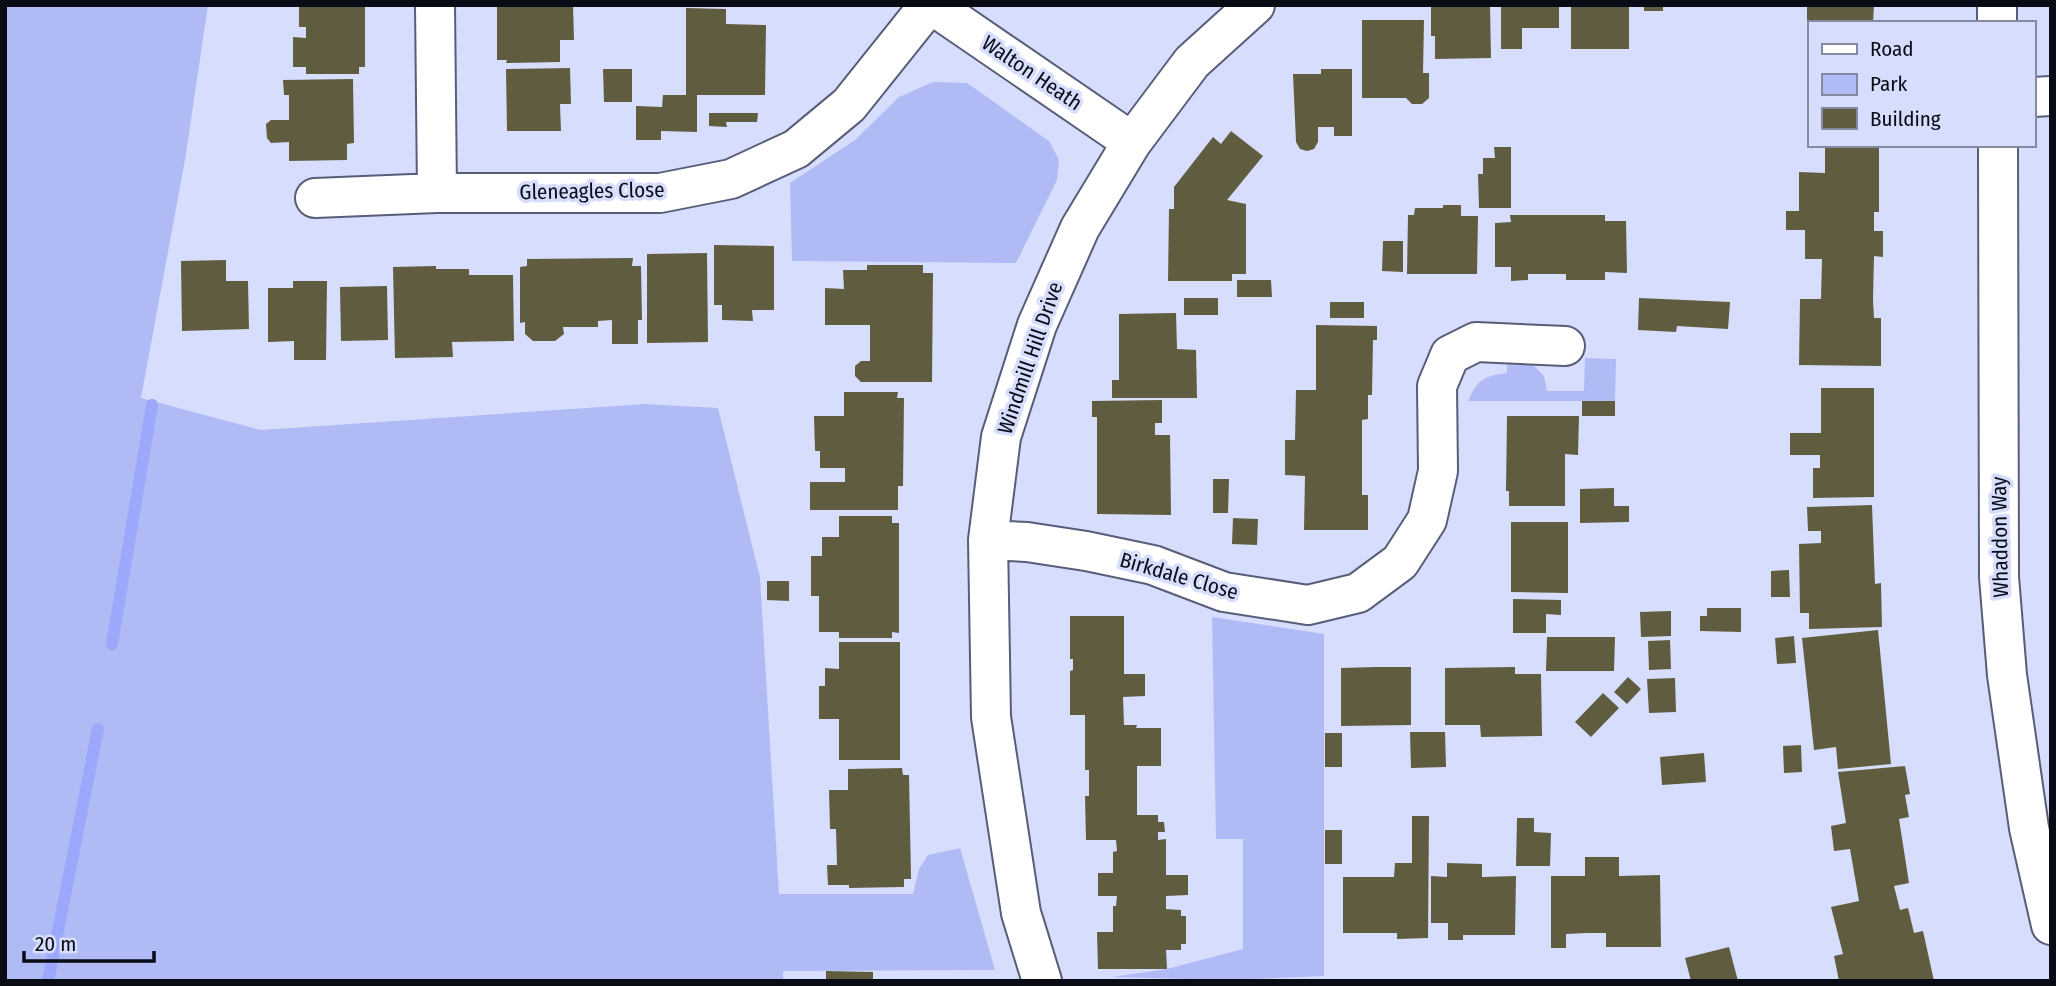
<svg xmlns="http://www.w3.org/2000/svg" width="2056" height="986" viewBox="0 0 2056 986" font-family="'Fira Sans Condensed',sans-serif">
	<style>
		.green { fill: #b0bbf5 }
		.lines { fill: none; stroke-linecap: round; stroke-linejoin: round }
		.stream { stroke: #9ba8fc; stroke-width: 12 }
		.building { fill: #605c3f }
		.minor-casing { stroke: #585d78; stroke-width: 42 }
		.tertiary-casing { stroke: #585d78; stroke-width: 42 }
		.minor { stroke: #fff; stroke-width: 38 }
		.tertiary { stroke: #fff; stroke-width: 38 }
		.labels { text-anchor: middle; dominant-baseline: central; stroke-width: 7; stroke-linejoin: round; paint-order: stroke }
		.street-label { font-size: 21px; fill: #090b15; stroke: #d7defd }
	</style>
	<rect width="100%" height="100%" fill="#d7defd"/>
	<!-- green -->
	<path class="green" d="M5 5H208L185 160 141 398 261 430 645 404 718 408 760 577 779 894H913L919 869 928 855 960 848 995 970 783 971V981H5Z
		M933 82 967 83 1049 141 1059 160 1057 180 1016 263 792 261 790 183 855 140 899 97Z
		M1585 358 1616 359 1615 401H1468C1478 379 1484 376 1507 373V363L1532 364 1544 376 1547 391H1584Z
		M1212 617 1324 634V976L1229 980 1112 977 1167 969 1243 949V839H1216Z"/>
	<g class="lines">
		<!-- stream -->
		<path class="stream" d="M112 644 152 405
			M48 981 98 729"/>
	</g>
	<!-- building -->
	<path class="building" d="M299 5H365V67H359V74H306V67H293V37L306 38V27H299Z
		M497 5H573L574 40H560V62L506 63 507 60H497Z
		M1431 5H1490L1491 58 1435 59V36H1431Z
		M1501 5H1559V28H1522V49H1501Z
		M1571 5H1629V49H1571Z
		M1644 5H1663V11H1644Z
		M1807 5H1874L1873 23H1809V26H1807Z
		M686 8 726 9V24L766 25 765 95H697V132L661 131V140H636V106L662 107 663 95H686Z
		M1362 20H1424L1423 73H1429V98L1422 104H1412L1406 98H1362Z
		M570 68 571 104H560L561 131H507L506 69Z
		M603 69H632V102H604Z
		M1321 69H1352V136H1334V127H1318V142L1314 149 1307 151 1300 149 1296 142 1293 74H1321Z
		M353 79 354 143 347 144V160L289 161V142L271 143 267 138 266 124 271 120H289V95H284L283 80Z
		M709 113H758L757 122H726L727 127 709 126Z
		M1231 131 1263 156 1227 200 1246 204V274H1232V281H1168L1169 209H1174V187L1213 137 1221 144Z
		M1825 145H1879V212H1874V231H1883V257L1874 256 1873 300 1874 318H1881V366L1799 365 1800 299H1821L1822 259H1805V230H1786V211H1799V172L1825 173Z
		M1494 147H1511V208H1479L1478 174H1483V158H1495Z
		M1443 205H1461V216H1478L1477 274H1407L1408 215H1414L1415 208H1443Z
		M1510 215H1605V221H1626L1627 273 1605 272V280H1566V274H1528V280L1511 281V267H1495V223L1511 222Z
		M1383 241H1403V272L1382 271Z
		M714 245 774 246V310H752L753 321 722 320V305H714Z
		M707 253 708 342 647 343V254Z
		M633 258 632 266H641L642 320H638V344H612V320L598 321V327H563L564 334 555 341H533L525 334V322L520 323V267L527 266V259Z
		M226 260V281H248L249 329 182 331 181 261Z
		M867 265H923V273H933L932 382H861L855 376V366L861 361H870V325H825V288L844 289 843 270H867Z
		M436 266V269H469V275H513L514 341 452 342 453 357 395 358 393 267Z
		M1237 280H1271L1272 297H1237Z
		M293 281H327L326 360H294V341L268 342V288H293Z
		M387 286 388 340 341 341 340 287Z
		M1184 298H1218V315H1184Z
		M1639 298 1730 302 1728 329 1677 326 1676 332 1638 330Z
		M1330 302H1364V318H1330Z
		M1176 313 1177 349 1196 350 1197 398H1112V380H1119V314Z
		M1316 325 1377 326V340H1373L1372 395H1368V419L1362 420V495H1368V530H1304L1305 476 1285 475V440H1295L1296 390H1316Z
		M1821 388H1874V497L1813 498V468H1820V455H1790V433H1821Z
		M844 392H898L897 398H904L903 486H898V510H810V482H845V468H820V451H815L814 416H844Z
		M1162 400V423H1155V435H1170L1171 515 1097 514V417H1092V401Z
		M1582 401H1615V416H1582Z
		M1507 416H1579L1578 455 1565 454V506H1509V491H1506Z
		M1213 479H1229L1228 513H1213Z
		M1614 488V506H1629V522L1580 523V489Z
		M1872 505 1875 584 1881 583 1882 627 1809 629V613H1800L1799 544 1821 543V531H1808L1807 507Z
		M839 516H892V523H899V633L892 632V638H839V632H819V596H811V556H822V537H839Z
		M1233 518 1258 519 1257 545 1232 544Z
		M1511 522H1568V593L1511 592Z
		M1789 570 1790 597H1771V571Z
		M767 581H789V601L767 600Z
		M1513 599 1561 600V615L1546 614V633H1513Z
		M1707 608H1741V632L1700 631V616H1707Z
		M1671 611V636L1641 637 1640 612Z
		M1070 616H1124V674H1145V696L1123 697 1124 725H1137L1136 728H1161V766H1137V815H1158V822H1164L1165 832H1158V840L1166 839V875H1188V895L1166 896V909L1181 910V916H1186V944H1181V950H1166L1167 969H1098L1097 932H1113V906H1116L1117 896H1098V873H1113V852L1117 851 1116 840H1086L1085 796H1089V770H1085V715H1070V671L1073 670V659H1070Z
		M1878 630 1891 764 1838 769 1836 747 1814 750 1802 638Z
		M1794 636 1796 663 1777 664 1775 638Z
		M1547 637H1615L1614 671H1546Z
		M1670 640 1671 669 1649 670 1648 641Z
		M839 642H900V760H839V719H819V686H825V668L839 669Z
		M1376 667H1411V725L1341 726V668Z
		M1515 667V674H1541L1542 736 1481 737 1480 725H1445V668Z
		M1628 677 1641 689 1627 704 1614 692Z
		M1675 678 1676 712 1649 713 1647 679Z
		M1603 693 1619 708 1591 737 1575 722Z
		M1410 732H1445L1446 767 1411 768Z
		M1325 733H1342V767H1325Z
		M1801 745 1802 772 1784 773 1783 746Z
		M1704 753 1706 782 1662 785 1660 757Z
		M1905 766 1910 794 1905 795 1909 817 1899 819 1909 883 1894 886 1900 910 1908 908 1914 933 1923 931 1934 981H1839L1834 956 1843 954 1831 907 1859 901 1850 849 1834 851 1831 826 1846 823 1838 772Z
		M902 768 903 775H909L911 879H904V887L849 888V885H828L827 865H837L836 829H830L829 790H848V769Z
		M1412 816H1429L1428 938 1397 939V933H1343V877H1394L1395 863H1412Z
		M1517 818H1534V832L1551 833 1550 866H1516Z
		M1325 830H1342V864H1325Z
		M1585 857H1619V876L1660 875 1661 947H1606V933H1586L1566 934V948H1551V876H1585Z
		M1447 863 1482 864V877L1516 876 1515 935H1463V940H1448V923H1431V876L1447 877Z
		M1729 947 1738 981H1691L1685 958Z
		M826 971 873 972V981H826Z"/>
	<g class="lines">
		<!-- minor casing -->
		<g class="minor-casing">
			<path id="minor" d="M435 5 437 193
				M932 5 1132 142
				M2033 97 2051 96
				M315 198 437 193H660L731 179 796 149 849 105 929 5
				M988 540 1027 542 1086 551 1153 565 1224 592 1308 605 1358 593 1400 562 1427 520 1438 471 1437 386 1450 355 1476 342 1565 346
				M1042 981 1021 913 991 717 988 540 1001 437 1037 325 1080 228 1132 142 1192 62 1255 5"/>
		</g>
		<!-- tertiary casing -->
		<g class="tertiary-casing">
			<path id="tertiary" d="M1997 5V23
				M1998 145 1999 577 2007 675 2029 828 2051 925"/>
		</g>
		<!-- minor -->
		<use href="#minor" class="minor"/>
		<!-- tertiary -->
		<use href="#tertiary" class="tertiary"/>
	</g>
	<g class="labels">
		<!-- street labels -->
		<g class="street-label">
			<text transform="translate(1032 73) rotate(34)">Walton Heath</text>
			<text transform="translate(592 191) rotate(-1)">Gleneagles Close</text>
			<text transform="translate(1030 358) rotate(-71)">Windmill Hill Drive</text>
			<text transform="translate(2000 537) rotate(-91)">Whaddon Way</text>
			<text transform="translate(1179 576) rotate(16)">Birkdale Close</text>
		</g>
	</g>
	<!-- border -->
	<rect width="2056" height="986" fill="none" stroke="#090b15" stroke-width="14"/>
	<!-- legend -->
	<rect x="1808" y="21" width="228" height="126" fill="#d7defd" stroke="#858aa0" stroke-width="2"/>
	<rect x="1822" y="44" width="35" height="10" fill="#ffffff" stroke="#858aa0" stroke-width="2"/>
	<text x="1870" y="56" font-size="21" fill="#090b15">Road</text>
	<rect x="1822" y="74" width="35" height="21" fill="#b0bbf5" stroke="#858aa0" stroke-width="2"/>
	<text x="1870" y="91" font-size="21" fill="#090b15">Park</text>
	<rect x="1822" y="108" width="35" height="21" fill="#605c3f" stroke="#858aa0" stroke-width="2"/>
	<text x="1870" y="126" font-size="21" fill="#090b15">Building</text>
	<!-- scale -->
	<path d="M24 951v10h130v-10" fill="none" stroke="#090b15" stroke-width="3.5"/>
	<text x="35" y="951" font-size="21" fill="#090b15" stroke="#d7defd" stroke-width="5" paint-order="stroke">20 m</text>
</svg>
